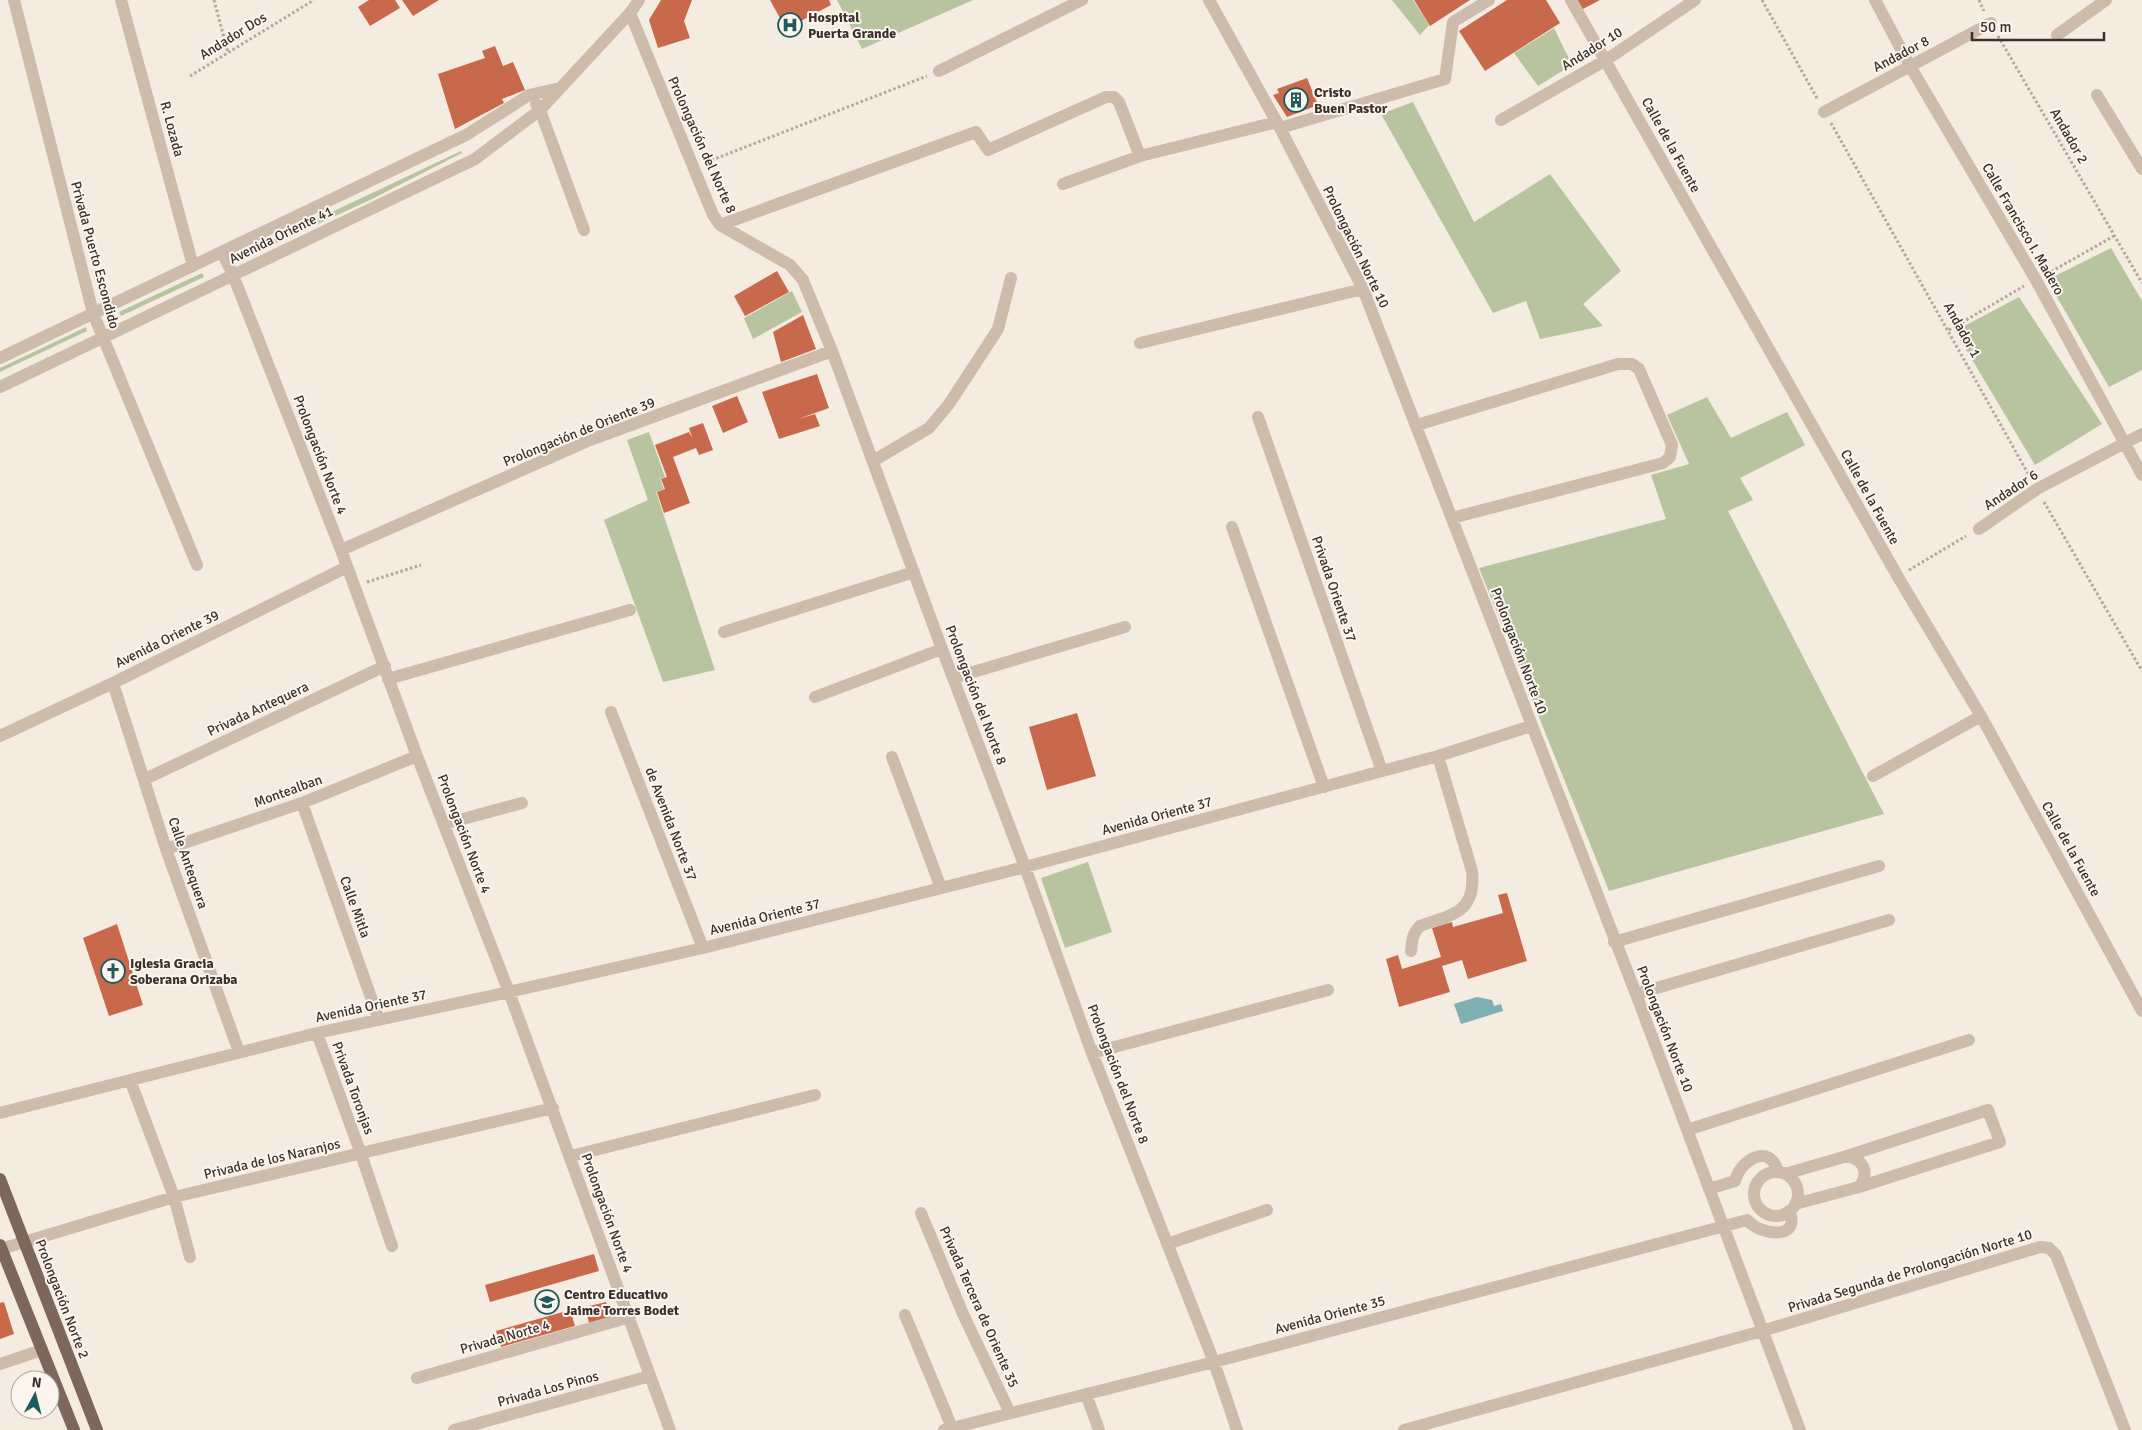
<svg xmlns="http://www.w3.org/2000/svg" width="2142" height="1430" viewBox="0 0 2142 1430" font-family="Signika,sans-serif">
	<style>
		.green { fill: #b8c4a0 }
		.water { fill: #7fb0b2 }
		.building { fill: #c8694b }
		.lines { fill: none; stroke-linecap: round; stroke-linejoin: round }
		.path { stroke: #b9a596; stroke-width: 3; stroke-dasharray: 2.5 2.5; stroke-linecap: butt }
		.minor { stroke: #cdbbac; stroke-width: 12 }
		.major { stroke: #7d675c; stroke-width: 12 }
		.labels { text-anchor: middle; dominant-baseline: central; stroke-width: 4; stroke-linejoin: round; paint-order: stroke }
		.poi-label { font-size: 14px; font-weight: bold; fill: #3b302b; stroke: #fbf5ee; text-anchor: start }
		.street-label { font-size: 14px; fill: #3b302b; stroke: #fbf5ee }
	</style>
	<rect width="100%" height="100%" fill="#f4ebe1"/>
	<!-- green -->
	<path class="green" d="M837 0H973L862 49Z
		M1392 0H1413L1429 25 1420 35Z
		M1554 28 1572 65 1538 86 1514 53Z
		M1413 102 1474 222 1550 174 1621 271 1583 304 1603 326 1540 339 1526 301 1493 313 1381 114Z
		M461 151 462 153 370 200 251 255 249 251Z
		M2111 248 2142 301V370L2109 387 2047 280Z
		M202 273 204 277 121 316 119 312Z
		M792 291 802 312 753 339 744 318Z
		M2019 297 2102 424 2035 465 1955 331Z
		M86 327 87 331 0 372V368Z
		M1707 397 1731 438 1787 412 1805 445 1740 478 1753 500 1728 511 1884 814 1609 891 1479 568 1666 519 1651 475 1689 464 1667 415Z
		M649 432 665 477 660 479 664 489 656 492 715 670 663 682 604 520 648 500 627 440Z
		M1088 862 1112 932 1065 948 1041 878Z"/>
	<!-- water -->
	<path class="water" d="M1477 997 1492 1000 1494 1006 1501 1004 1503 1011 1461 1024 1454 1004Z"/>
	<!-- building -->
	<path class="building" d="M369 0H395L400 8 370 26 358 7Z
		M402 0H439L413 16Z
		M661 0H692L684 21 690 38 658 48 649 20Z
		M770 0H829L831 5 786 29Z
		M1414 0H1470L1430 26Z
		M1507 0H1546L1560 23 1485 71 1459 31Z
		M1575 0H1600L1581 10Z
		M495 46 503 66 513 62 525 90 502 99 504 103 455 129 438 74 485 58 482 51Z
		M1307 78 1318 105 1287 117 1273 95 1279 93 1277 89Z
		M777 271 789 292 745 316 734 296Z
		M803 315 816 349 781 362 773 332Z
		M817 374 829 408 798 419 815 414 820 426 779 439 762 392Z
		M737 396 748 422 723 433 712 406Z
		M703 423 713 450 699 455 696 448 673 457 690 503 664 513 657 492 665 489 661 479 667 477 655 445 689 432 692 438 689 428Z
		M1077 713 1096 776 1047 790 1029 727Z
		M1507 893 1527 961 1468 979 1462 960 1442 966 1450 992 1399 1007 1386 959 1398 955 1402 969 1441 957 1432 928 1452 922 1453 927 1503 913 1498 895Z
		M117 924 143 1005 109 1016 83 938Z
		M594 1254 599 1271 490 1302 485 1285Z
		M4 1302 14 1334 0 1339V1303Z
		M606 1302 611 1317 589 1323 585 1307Z
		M570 1310 575 1326 501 1347 496 1331Z"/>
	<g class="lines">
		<!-- path -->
		<path class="path" d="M214 0 228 53
			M1762 0 1818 100
			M1979 0 1984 11
			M1998 36 2142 283
			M190 76 314 0
			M1831 123 2030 477
			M707 162 927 76
			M2047 274 2114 236
			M1949 330 2024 286
			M2044 502 2142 671
			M1909 570 1966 536
			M367 582 421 565"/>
		<!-- minor -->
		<path class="minor" d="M14 0 93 313 197 565
			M121 0 193 266
			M1209 0 1280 128 1363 289 1636 994 1800 1430
			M1571 0 1898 577 1981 716 2142 1011
			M1875 0 1910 66 2036 280 2142 475
			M630 13 713 215 720 225 790 265 803 280 832 351 942 649 1025 867 1092 1053 1214 1362 1237 1430
			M2057 35 2106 0
			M939 71 1082 0
			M2097 95 2142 169
			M536 104 540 110 584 230
			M1824 112 1991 23
			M1501 120 1606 60 1695 0
			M1280 128 1445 79 1453 22 1489 0
			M1063 184 1140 156 1277 122
			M720 225 976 132 988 150 1106 97H1114L1119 102 1140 156
			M222 252 233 275 341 550 417 756 509 992 670 1430
			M1140 343 1363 289
			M0 358 466 135 529 95 560 88
			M0 387 475 159 540 110 630 13 639 0
			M1258 417 1382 771
			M1417 425 1618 364H1632L1639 369 1672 445 1670 457 1663 463 1452 518
			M873 461 929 428 949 404 998 329 1011 278
			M1232 527 1324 787
			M1979 529 2037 489 2142 434
			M341 550 590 440 832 351
			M724 632 914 572
			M953 678 1125 627
			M388 679 630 610
			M113 683 166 849 239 1052
			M815 697 942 649
			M611 712 703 948
			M0 736 113 683 347 567
			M892 757 941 888
			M1873 776 1981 716
			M145 779 385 666
			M302 803 379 1020
			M444 824 522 803
			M166 849 302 803 417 756
			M1614 942 1879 866
			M1411 951C1412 941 1412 934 1420 926 1453 914 1476 913 1472 871L1438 756
			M1636 994 1889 920
			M317 1033 361 1154 392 1246
			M1092 1053 1328 990
			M130 1080 174 1197 190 1257
			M0 1113 317 1033 509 992 703 948 1025 867 1438 756 1531 726
			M1687 1130 1969 1040
			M571 1156 815 1095
			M1847 1156 1988 1110 2000 1142 1859 1187
			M1754 1194a22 22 0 1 1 44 0a22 22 0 1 1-44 0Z
			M1785 1174 1847 1156C1864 1160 1870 1172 1859 1187L1795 1204
			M1709 1189 1735 1181C1740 1160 1770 1142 1778 1172
			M921 1213 963 1314 1010 1413
			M1167 1244 1267 1210
			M1 1249 174 1197 553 1108
			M905 1315 953 1430
			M0 1364 42 1350
			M417 1378 630 1317
			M1086 1394 1099 1430
			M454 1430 650 1376
			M944 1430 1214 1362 1747 1220C1762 1237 1802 1239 1789 1211
			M1404 1430 1762 1331 2040 1247 2049 1248 2056 1255 2125 1430"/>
		<!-- major -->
		<path class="major" d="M0 1179 97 1430
			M0 1245 74 1430"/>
	</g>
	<!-- icons -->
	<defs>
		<g id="hospital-ring" transform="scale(1.25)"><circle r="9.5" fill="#fbf5ee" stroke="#1f5a5e" stroke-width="1.5"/><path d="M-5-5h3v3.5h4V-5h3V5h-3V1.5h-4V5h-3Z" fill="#1f5a5e"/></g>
		<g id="building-ring" transform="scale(1.25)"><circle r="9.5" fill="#fbf5ee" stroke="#1f5a5e" stroke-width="1.5"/><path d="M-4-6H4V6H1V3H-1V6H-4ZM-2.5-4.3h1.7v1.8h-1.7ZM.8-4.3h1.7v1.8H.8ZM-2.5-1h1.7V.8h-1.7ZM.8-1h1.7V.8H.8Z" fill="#1f5a5e"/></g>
		<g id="church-ring" transform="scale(1.25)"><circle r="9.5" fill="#fbf5ee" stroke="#1f5a5e" stroke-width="1.5"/><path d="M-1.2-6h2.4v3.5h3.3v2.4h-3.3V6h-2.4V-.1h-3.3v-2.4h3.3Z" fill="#1f5a5e"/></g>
		<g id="school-ring" transform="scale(1.25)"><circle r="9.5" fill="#fbf5ee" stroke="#1f5a5e" stroke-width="1.5"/><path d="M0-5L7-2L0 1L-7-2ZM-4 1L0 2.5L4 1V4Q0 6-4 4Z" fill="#1f5a5e"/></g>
	</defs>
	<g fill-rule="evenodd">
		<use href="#hospital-ring" x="790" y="25"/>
		<use href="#building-ring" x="1296" y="100"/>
		<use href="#church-ring" x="113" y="971"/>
		<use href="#school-ring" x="547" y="1302"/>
	</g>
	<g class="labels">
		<!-- poi labels -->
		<g class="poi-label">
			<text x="808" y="17">Hospital<tspan x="808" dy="16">Puerta Grande</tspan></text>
			<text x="1314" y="92">Cristo<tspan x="1314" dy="16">Buen Pastor</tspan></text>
			<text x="130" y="963">Iglesia Gracia<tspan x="130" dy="16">Soberana Orizaba</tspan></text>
			<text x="564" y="1294">Centro Educativo<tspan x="564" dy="16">Jaime Torres Bodet</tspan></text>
		</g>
		<!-- street labels -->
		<g class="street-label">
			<text transform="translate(233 36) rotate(-32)">Andador Dos</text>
			<text transform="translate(1592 49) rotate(-32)">Andador 10</text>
			<text transform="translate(1901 54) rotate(-28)">Andador 8</text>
			<text transform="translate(172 129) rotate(75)">R. Lozada</text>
			<text transform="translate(2069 136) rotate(60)">Andador 2</text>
			<text transform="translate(702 145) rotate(66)">Prolongación del Norte 8</text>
			<text transform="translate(1671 145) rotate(61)">Calle de la Fuente</text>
			<text transform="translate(2023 229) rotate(60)">Calle Francisco I. Madero</text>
			<text transform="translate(281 235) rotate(-26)">Avenida Oriente 41</text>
			<text transform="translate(1356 247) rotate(64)">Prolongación Norte 10</text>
			<text transform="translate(95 255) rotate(75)">Privada Puerto Escondido</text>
			<text transform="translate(1962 330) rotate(61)">Andador 1</text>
			<text transform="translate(579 432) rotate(-22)">Prolongación de Oriente 39</text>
			<text transform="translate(320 455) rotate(69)">Prolongación Norte 4</text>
			<text transform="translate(2011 490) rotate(-33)">Andador 6</text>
			<text transform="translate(1870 497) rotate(61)">Calle de la Fuente</text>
			<text transform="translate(1334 589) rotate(71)">Privada Oriente 37</text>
			<text transform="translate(167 639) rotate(-26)">Avenida Oriente 39</text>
			<text transform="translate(1519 651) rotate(69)">Prolongación Norte 10</text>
			<text transform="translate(976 695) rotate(69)">Prolongación del Norte 8</text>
			<text transform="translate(258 709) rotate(-25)">Privada Antequera</text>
			<text transform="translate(288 791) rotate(-20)">Montealban</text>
			<text transform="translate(1157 816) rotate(-15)">Avenida Oriente 37</text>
			<text transform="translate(671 824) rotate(69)">de Avenida Norte 37</text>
			<text transform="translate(464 834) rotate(69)">Prolongación Norte 4</text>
			<text transform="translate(2071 849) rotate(61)">Calle de la Fuente</text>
			<text transform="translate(188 863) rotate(71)">Calle Antequera</text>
			<text transform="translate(355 907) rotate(70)">Calle Mitla</text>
			<text transform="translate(765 917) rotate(-14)">Avenida Oriente 37</text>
			<text transform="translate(371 1006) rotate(-12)">Avenida Oriente 37</text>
			<text transform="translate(1665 1029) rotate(69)">Prolongación Norte 10</text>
			<text transform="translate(1118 1074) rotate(69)">Prolongación del Norte 8</text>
			<text transform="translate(353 1088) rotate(70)">Privada Toronjas</text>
			<text transform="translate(272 1159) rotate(-13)">Privada de los Naranjos</text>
			<text transform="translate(607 1213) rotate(70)">Prolongación Norte 4</text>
			<text transform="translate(1910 1271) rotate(-17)">Privada Segunda de Prolongación Norte 10</text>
			<text transform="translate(62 1299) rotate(69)">Prolongación Norte 2</text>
			<text transform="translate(979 1307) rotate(66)">Privada Tercera de Oriente 35</text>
			<text transform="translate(1330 1315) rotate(-15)">Avenida Oriente 35</text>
			<text transform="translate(505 1337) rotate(-16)">Privada Norte 4</text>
			<text transform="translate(548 1389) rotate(-15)">Privada Los Pinos</text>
		</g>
	</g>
	<!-- north arrow -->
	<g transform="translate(35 1395) rotate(7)"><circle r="24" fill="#fbf5ee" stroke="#aea6a0"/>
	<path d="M0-4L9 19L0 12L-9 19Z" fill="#1f5a5e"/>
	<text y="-8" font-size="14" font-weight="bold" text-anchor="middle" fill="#3b302b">N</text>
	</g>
	<!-- scale -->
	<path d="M1972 32v8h132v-8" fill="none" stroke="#3b302b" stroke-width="2.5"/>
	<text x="1980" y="32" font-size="15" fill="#3b302b" stroke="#fbf5ee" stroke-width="4" paint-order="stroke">50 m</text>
</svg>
